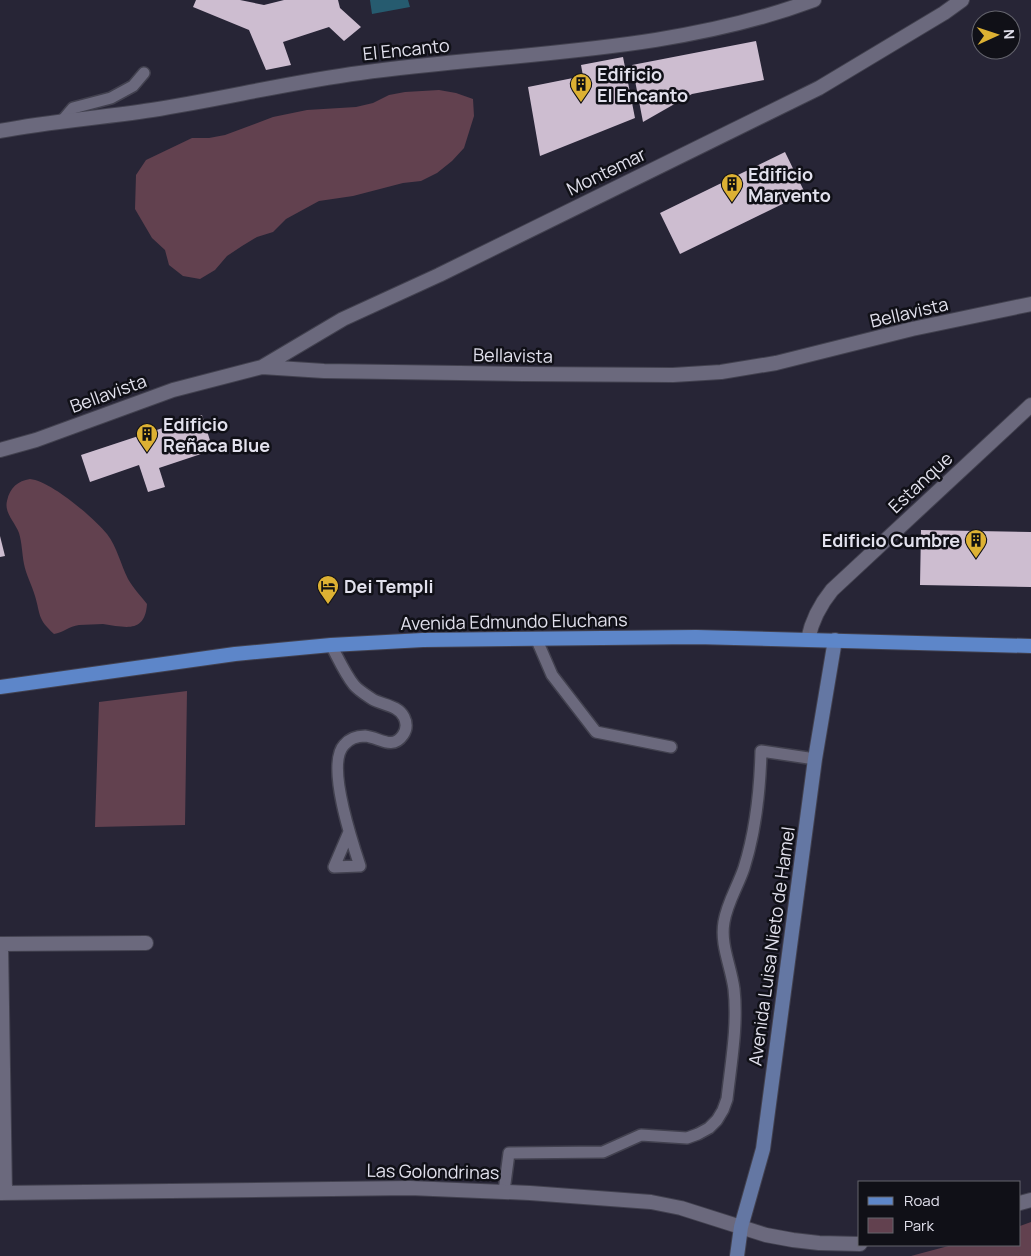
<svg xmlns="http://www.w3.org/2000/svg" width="1031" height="1256" viewBox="0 0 1031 1256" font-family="Manrope,sans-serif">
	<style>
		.green { fill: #62414f }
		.water { fill: #265b6f }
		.building { fill: #cdbdd0 }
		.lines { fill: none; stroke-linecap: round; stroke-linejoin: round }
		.service-casing { stroke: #42414f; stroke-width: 14 }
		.minor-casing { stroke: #42414f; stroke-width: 16 }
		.secondary-casing { stroke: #42414f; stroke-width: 16 }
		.primary-casing { stroke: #42414f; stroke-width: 16 }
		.service { stroke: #6b697d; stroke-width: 11 }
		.minor { stroke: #6b697d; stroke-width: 14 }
		.secondary { stroke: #6477a3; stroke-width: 14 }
		.primary { stroke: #5d86c9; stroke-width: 14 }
		.labels { text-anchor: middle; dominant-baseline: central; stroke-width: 5; stroke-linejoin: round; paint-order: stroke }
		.street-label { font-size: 18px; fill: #e2e1ed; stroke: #101017 }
		.poi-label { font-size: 18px; font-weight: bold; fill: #e2e1ed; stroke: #101017; text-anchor: start }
	</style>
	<rect width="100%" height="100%" fill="#272536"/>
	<!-- green -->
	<path class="green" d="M439 90 456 93 473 99 474 116 464 148 452 161 437 173 421 181 403 183 353 196 319 201 286 219 273 232 257 237 242 246 227 256 215 270 200 279 183 276 169 265 165 250 152 238 135 209 136 175 146 160 192 138H209L225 135 273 117 307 110 356 107 373 103 389 95 405 92Z
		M30 479C51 481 94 518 107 534 117 547 121 565 128 579 133 588 141 596 147 604 145 634 125 627 103 624 95 624 87 625 79 625 69 626 63 633 54 634 37 618 41 616 35 596 32 585 26 575 24 564 22 553 22 543 19 533 15 522 4 513 7 501 10 487 18 481 30 479Z
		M187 691 185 825 95 827 99 702Z
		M1031 1222V1256H911L952 1245H1020V1226Z"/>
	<!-- water -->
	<path class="water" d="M370 0H408L410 7 372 14Z"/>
	<!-- building -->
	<path class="building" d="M196 0H240L264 5 284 0H338L340 8 361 27 344 41 329 27 283 42 291 65 266 70 249 30 193 7Z
		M756 41 764 80 692 94 643 122 632 65Z
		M623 57 635 118 540 156 528 87 583 76 581 65Z
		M785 152 805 193 680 254 660 213Z
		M202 415 213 450 159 468 165 487 148 492 139 465 90 482 81 455Z
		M921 530 1031 532V587L920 585Z
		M0 536 5 556 0 557Z"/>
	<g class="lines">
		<!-- service casing -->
		<g class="service-casing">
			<path id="service" d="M62 121 73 108 111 98 133 86 144 73
				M536 638 552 675 596 732 671 747
				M331 645C338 658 345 674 354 685 358 690 366 695 372 699 382 705 398 705 404 717 407 723 407 729 403 735 392 751 379 737 365 736 357 736 349 739 344 745 326 764 352 842 360 866L334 867 349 832
				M504 1191 509 1153 603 1152 641 1135 687 1138 698 1134 709 1128 717 1120 723 1110 727 1099C731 1063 738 1025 734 989 731 966 720 945 724 922 727 903 738 886 744 868 756 830 760 791 761 751L815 759"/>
		</g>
		<!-- minor casing -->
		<g class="minor-casing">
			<path id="minor" d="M0 131C50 121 101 118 152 110 222 99 291 82 360 73 512 52 669 54 814 0
				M262 367 343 319 439 275 819 88 944 13 962 0
				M0 450 36 440 173 390 262 367 324 371 523 374 673 375 721 372 776 363 912 329 1031 304
				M808 639C812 620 819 606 832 590L1031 405
				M0 944 146 943
				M1 944 5 1193
				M0 1193 410 1188 530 1193 651 1202 681 1208 766 1235 793 1240 819 1243 860 1244
				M1020 1203 1031 1200"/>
		</g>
		<!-- secondary casing -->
		<g class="secondary-casing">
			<path id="secondary" d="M737 1256 741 1227 763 1149 815 759 835 640"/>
		</g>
		<!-- primary casing -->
		<g class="primary-casing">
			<path id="primary" d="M0 687 235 654 331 645 423 640 696 637 1031 646"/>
		</g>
		<!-- service -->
		<use href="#service" class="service"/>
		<!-- minor -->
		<use href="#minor" class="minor"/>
		<!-- secondary -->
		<use href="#secondary" class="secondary"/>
		<!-- primary -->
		<use href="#primary" class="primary"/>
	</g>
	<!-- icons -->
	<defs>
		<g id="building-pin" transform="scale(1.125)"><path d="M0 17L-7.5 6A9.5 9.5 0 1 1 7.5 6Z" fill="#ddb133" stroke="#101017"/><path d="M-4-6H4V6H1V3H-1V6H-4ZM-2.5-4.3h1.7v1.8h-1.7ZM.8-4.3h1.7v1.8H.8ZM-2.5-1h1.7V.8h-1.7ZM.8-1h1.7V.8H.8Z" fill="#111"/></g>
		<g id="hotel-pin" transform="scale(1.125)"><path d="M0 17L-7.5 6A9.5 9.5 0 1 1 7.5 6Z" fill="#ddb133" stroke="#101017"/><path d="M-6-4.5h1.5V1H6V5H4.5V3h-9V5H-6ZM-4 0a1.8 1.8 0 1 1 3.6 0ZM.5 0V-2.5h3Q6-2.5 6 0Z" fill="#111"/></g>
	</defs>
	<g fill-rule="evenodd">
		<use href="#building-pin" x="581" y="84"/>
		<use href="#building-pin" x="732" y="184"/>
		<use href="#building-pin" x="147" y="434"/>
		<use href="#building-pin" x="976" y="540"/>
		<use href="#hotel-pin" x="328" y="586"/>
	</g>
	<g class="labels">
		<!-- street labels -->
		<g class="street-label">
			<text transform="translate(406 49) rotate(-6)">El Encanto</text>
			<text transform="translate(606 171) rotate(-26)">Montemar</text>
			<text transform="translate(909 312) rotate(-13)">Bellavista</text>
			<text transform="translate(513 355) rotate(1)">Bellavista</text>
			<text transform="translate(108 393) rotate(-20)">Bellavista</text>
			<text transform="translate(920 482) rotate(-43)">Estanque</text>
			<text transform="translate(514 621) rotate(-1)">Avenida Edmundo Eluchans</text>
			<text transform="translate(771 946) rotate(-82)">Avenida Luisa Nieto de Hamel</text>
			<text transform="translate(433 1171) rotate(1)">Las Golondrinas</text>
		</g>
		<!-- poi labels -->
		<g class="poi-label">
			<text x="597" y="74">Edificio<tspan x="597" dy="21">El Encanto</tspan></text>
			<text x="748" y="174">Edificio<tspan x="748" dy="21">Marvento</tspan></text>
			<text x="163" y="424">Edificio<tspan x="163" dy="21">Reñaca Blue</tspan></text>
			<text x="960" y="540" text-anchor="end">Edificio Cumbre</text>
			<text x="344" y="586">Dei Templi</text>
		</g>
	</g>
	<!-- legend -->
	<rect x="858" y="1181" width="162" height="65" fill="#101017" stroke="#64646d"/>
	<rect x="868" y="1197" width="25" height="8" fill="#5d86c9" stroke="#64646d"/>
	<text x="904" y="1206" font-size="15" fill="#e2e1ed">Road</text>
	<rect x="868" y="1218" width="25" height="15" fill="#62414f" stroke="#64646d"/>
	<text x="904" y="1231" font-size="15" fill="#e2e1ed">Park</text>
	<!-- north arrow -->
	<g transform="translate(996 35) rotate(87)"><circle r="24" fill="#101017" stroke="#64646d"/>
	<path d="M0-4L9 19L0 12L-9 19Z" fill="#ddb133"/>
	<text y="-8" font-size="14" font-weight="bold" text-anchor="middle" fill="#e2e1ed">N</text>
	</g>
</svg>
